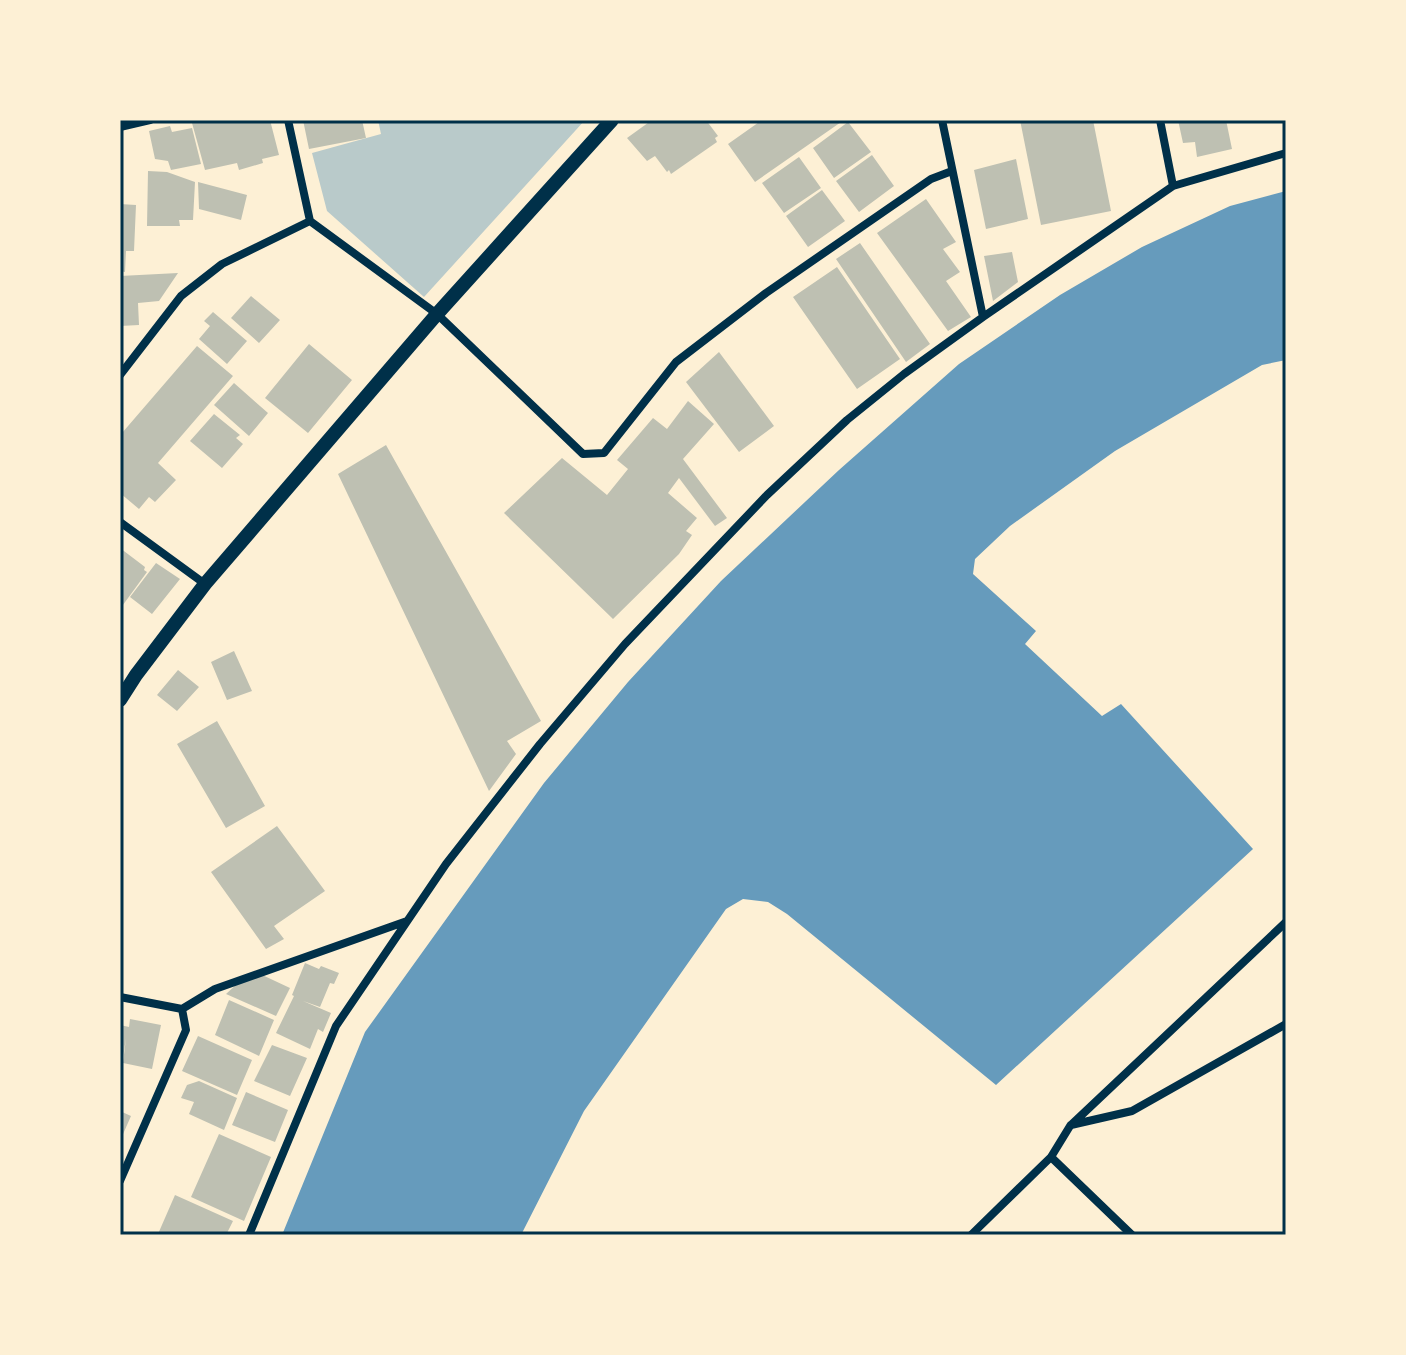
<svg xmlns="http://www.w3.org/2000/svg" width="1406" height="1355" viewBox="0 0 1406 1355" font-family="'IBM Plex Serif',serif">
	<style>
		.green { fill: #b9caca }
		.water { fill: #669bbc }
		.building { fill: #bec0b2 }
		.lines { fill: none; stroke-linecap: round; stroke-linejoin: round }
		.minor { stroke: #003049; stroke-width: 8 }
		.tertiary { stroke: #003049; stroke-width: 14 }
		.neatline { fill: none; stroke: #003049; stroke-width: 3 }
	</style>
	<rect width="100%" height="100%" fill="#fdf0d5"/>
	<!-- green -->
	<path class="green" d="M378 120H585L424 297 327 211 312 153 381 134Z"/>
	<!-- water -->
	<path class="water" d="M1286 191V360L1262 365 1115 451 1010 526 975 559 973 574 1036 631 1025 644 1102 716 1121 704 1253 849 996 1085 787 914 768 902 743 899 726 909 584 1111 521 1235H282L365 1032 544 783 628 682 721 581 839 470 959 364 1060 295 1142 247 1230 206Z"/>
	<!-- building -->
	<path class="building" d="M203 120H270L279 155 262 159 263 163 239 170 237 163 205 170 192 123Z
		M303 120H362L366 138 309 149Z
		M652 120H706L718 136 715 138 717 142 671 174 669 170 667 172 655 156 647 161 627 138Z
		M762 120H844L755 182 728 144Z
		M1020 120H1093L1111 211 1041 225Z
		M1178 120H1226L1232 149 1197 157 1195 142 1183 143Z
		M848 122 871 152 834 178 813 148Z
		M170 126 172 132 192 128 201 164 171 170 168 161 155 159 149 131Z
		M872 155 894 186 859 212 836 181Z
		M799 157 821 188 784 213 762 183Z
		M1016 159 1028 219 986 229 974 170Z
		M148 171 167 172 195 182 193 220H179L180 226H147Z
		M198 182 247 195 241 220 199 209Z
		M822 190 845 221 808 247 786 216Z
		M926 199 956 242 943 249 960 272 946 281 971 317 948 331 877 233Z
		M120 204 136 205 134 251H126L125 272 120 271Z
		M860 243 930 344 906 362 836 259Z
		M1012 252 1018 282 993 301 984 256Z
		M837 267 900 359 857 389 793 297Z
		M178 273 159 301 138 303 139 325 120 326V276Z
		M251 296 280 320 259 343 231 318Z
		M213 312 247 341 227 364 199 339 210 326 204 321Z
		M309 344 352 380 308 433 265 398Z
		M197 346 233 376 158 463 176 480 155 502 149 497 139 509 120 493V431L122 433Z
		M719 352 774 426 739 452 686 382Z
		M234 383 268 413 249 436 214 405Z
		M688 401 714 424 683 459 727 518 715 526 679 478 668 493 697 518 686 531 692 535 679 554 613 619 504 513 562 458 607 495 628 469 617 460 653 418 667 429Z
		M214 414 240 435 236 438 243 444 222 468 190 441Z
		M386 445 541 721 507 741 516 754 489 791 338 474Z
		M120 548 145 567 144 570 147 572 120 609Z
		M156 563 180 579 152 614 130 597Z
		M234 651 252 691 227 700 211 662Z
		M178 670 199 687 177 711 157 695Z
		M217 721 265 806 226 828 177 744Z
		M277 826 325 891 274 926 284 939 266 949 211 872Z
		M305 963 319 969 321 966 339 973 334 984 330 983 320 1007 303 1001 331 1013 323 1032 318 1029 310 1049 276 1033 294 996 292 995Z
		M258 973 290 988 276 1016 226 994 238 983Z
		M229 1000 274 1020 259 1056 215 1035Z
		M130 1019 161 1025 152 1069 123 1063 126 1038 122 1064H120V1025L129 1027Z
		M198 1036 252 1060 237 1095 182 1071Z
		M272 1045 307 1058 290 1096 254 1081Z
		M199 1081 237 1098 224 1130 189 1114 194 1102 181 1098 187 1085Z
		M246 1092 288 1110 275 1142 232 1125Z
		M120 1111 131 1116 120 1141Z
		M219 1134 271 1157 244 1221 191 1197Z
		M175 1195 233 1221 226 1235H161L158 1234Z"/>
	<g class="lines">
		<!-- minor -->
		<path class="minor" d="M288 120 310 221 437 314 583 454 604 453 676 362 766 293 931 179 952 171
			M942 120 983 317 1173 186 1286 153
			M1160 120 1173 186
			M120 127 150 120
			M120 375 181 296 222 264 310 221
			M120 522 205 584
			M120 997 182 1009 186 1030 120 1181
			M182 1009 215 989 407 921
			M1071 1125 1132 1111 1286 1024
			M1051 1157 1132 1235
			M249 1235 336 1026 446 864 540 744 625 644 767 495 847 420 904 374 983 317
			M971 1235 1051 1157 1070 1126 1286 922"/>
		<!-- tertiary -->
		<path class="tertiary" d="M120 700 136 675 205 584 437 314 612 120"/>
	</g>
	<!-- border -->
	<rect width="1406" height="1355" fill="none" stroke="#fdf0d5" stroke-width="244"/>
	<rect x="122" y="122" width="1162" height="1111" class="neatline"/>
</svg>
